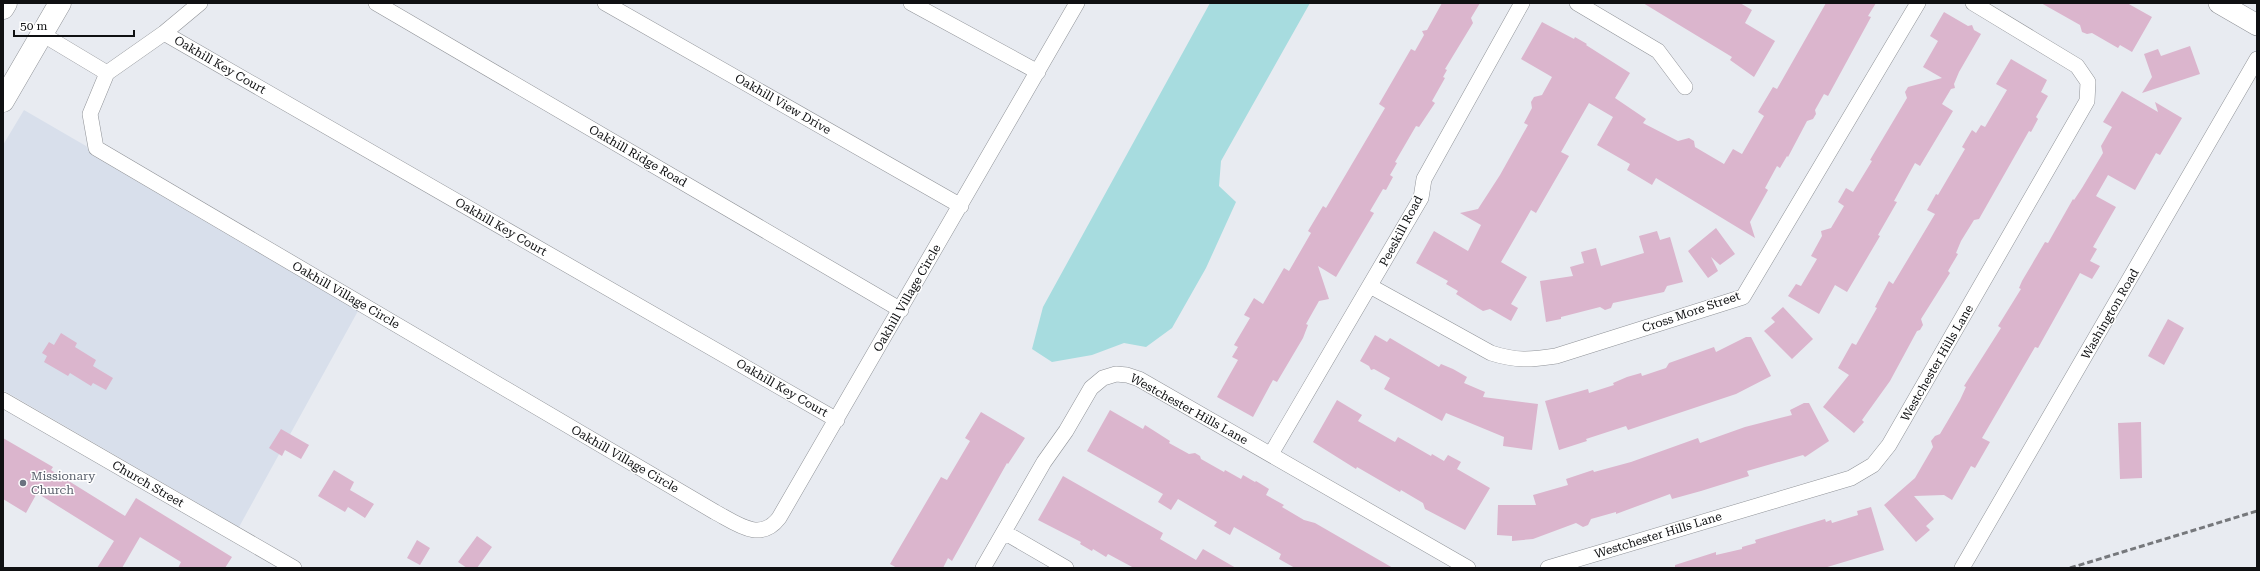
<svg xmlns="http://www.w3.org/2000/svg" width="2260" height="571" viewBox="0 0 2260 571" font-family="'Roboto Serif',serif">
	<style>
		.built { fill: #d8dfeb }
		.water { fill: #a7dcdf }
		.building { fill: #dbb5cd }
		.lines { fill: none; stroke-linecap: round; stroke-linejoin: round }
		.street-casing { stroke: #909398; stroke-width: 16 }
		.secondary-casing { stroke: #909398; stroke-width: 22 }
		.highway-casing { stroke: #909398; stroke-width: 23 }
		.street { stroke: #fff; stroke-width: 15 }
		.secondary { stroke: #fff; stroke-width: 21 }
		.highway { stroke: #fff; stroke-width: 22 }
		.rail { stroke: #76787c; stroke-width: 3; stroke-dasharray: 6 3; stroke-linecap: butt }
		.worship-dot { fill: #6b7280; stroke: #fff; stroke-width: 1.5 }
		.labels { text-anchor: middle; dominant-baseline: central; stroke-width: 3; stroke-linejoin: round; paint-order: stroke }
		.street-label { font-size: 12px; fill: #0f1012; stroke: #fff }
		.worship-label { font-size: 12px; fill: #5b616d; stroke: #fff; text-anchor: start }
	</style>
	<rect width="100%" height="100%" fill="#e8ebf1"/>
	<!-- built -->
	<path class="built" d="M24 110 86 146 92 155 358 311 239 527 3 390V145Z"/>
	<!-- water -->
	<path class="water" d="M1210 3H1310L1221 161 1219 186 1236 202 1206 268 1172 328 1146 347 1124 343 1092 355 1052 362 1032 349 1043 307Z"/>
	<!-- building -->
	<path class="building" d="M1442 3H1480L1471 18 1473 23 1445 69 1447 70 1443 77 1445 78 1432 101 1435 103 1419 127 1416 126 1395 162 1397 163 1390 175 1393 177 1386 190 1383 189 1370 211 1374 213 1336 277 1318 266 1329 299 1319 301 1306 324 1308 325 1303 338 1277 382 1273 380 1253 417 1217 397 1238 360 1232 357 1238 347 1234 345 1250 318 1244 315 1254 298 1263 304 1284 268 1289 271 1311 233 1308 231 1323 206 1326 208 1385 108 1379 104 1411 49 1415 51 1424 35 1422 31 1427 30Z
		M1643 3H1740L1752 10 1745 23 1775 41 1754 77 1730 60 1732 57Z
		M1826 3H1876L1868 16 1871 17 1828 96 1824 94 1815 110 1816 114 1813 119 1807 121 1788 157 1787 156 1780 168 1777 166 1765 188 1768 190 1750 222 1755 238 1656 178 1652 185 1627 170 1630 164 1597 145 1613 117 1589 103 1561 152 1569 156 1536 213 1531 210 1501 262 1527 277 1511 304 1518 308 1511 321 1490 309 1483 311 1478 308 1456 294 1458 291 1446 284 1448 281 1416 263 1434 231 1468 251 1481 225 1460 213 1478 209 1500 175 1528 125 1524 123 1532 108 1531 102 1534 97 1542 95 1552 77 1521 59 1542 22 1574 39 1575 37 1587 44 1586 45 1630 73 1615 98 1646 119 1643 123 1678 141 1689 138 1694 141 1695 147 1724 164 1733 149 1742 154 1764 116 1758 112 1773 87 1777 89Z
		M2041 3H2127L2152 17 2132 52 2120 45 2118 48 2092 33 2087 34 2082 32 2080 25Z
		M1944 12 1968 26 1972 25 1974 30 1981 34 1959 72 1954 84 1955 88 1951 89 1942 104 1953 111 1920 166 1915 163 1894 201 1897 202 1878 235 1880 236 1847 292 1835 285 1819 314 1788 296 1796 284 1801 286 1817 259 1811 256 1822 236 1821 231 1831 228 1844 206 1838 202 1846 188 1853 192 1872 161 1870 160 1907 98 1905 92 1908 87 1942 78 1923 67 1938 41 1930 36Z
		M2190 46 2200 74 2142 93 2152 77 2144 54 2158 49 2161 56Z
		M2011 59 2047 80 2041 92 2048 96 2036 117 2038 119 2031 132 2029 131 1979 219 1974 220 1961 241 1956 253 1958 254 1948 271 1950 273 1921 319 1923 325 1920 330 1917 331 1890 381 1862 420 1864 422 1854 433 1823 407 1849 375 1838 368 1852 343 1856 345 1877 308 1875 307 1889 281 1893 284 1935 214 1927 210 1936 194 1938 195 1965 149 1962 147 1972 130 1976 133 1981 125 1985 127 2007 90 1996 84Z
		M2122 91 2158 112 2155 102 2182 118 2160 155 2156 153 2135 190 2108 175 2096 196 2116 207 2093 247 2097 249 2090 261 2100 266 2092 279 2080 273 2038 348 2035 347 1982 438 1990 442 1975 468 1971 466 1952 500 1944 495 1914 496 1934 519 1926 526 1930 530 1916 542 1884 505 1915 478 1933 447 1931 441 1935 436 1940 434 1960 400 1966 387 1964 386 2001 328 1998 326 2021 289 2019 288 2022 281 2045 242 2048 243 2073 199 2074 200 2082 188 2103 153 2101 146 2112 127 2103 122Z
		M1716 228 1735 254 1720 265 1711 257 1718 271 1708 278 1688 251Z
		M1657 231 1660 240 1670 237 1683 282 1667 286 1664 292 1613 303 1611 308 1605 310 1600 307 1561 317V319L1546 322 1540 281 1573 276 1570 267 1584 263 1581 252 1596 248 1601 266 1644 253 1639 236Z
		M1783 307 1813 339 1792 359 1764 331 1775 322 1771 318Z
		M2168 319 2184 328 2164 365 2148 356Z
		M61 333 77 343 75 347 96 360 93 366 113 378 106 390 93 383 91 386 70 373 68 376 44 362 47 356 42 353 49 342 54 345Z
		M1375 335 1387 342 1390 338 1439 367 1441 364 1453 369 1467 377 1464 383 1485 392 1483 397 1538 404 1532 450 1503 446 1504 437 1446 413 1442 421 1384 389 1390 378 1374 369 1371 370 1369 366 1360 361Z
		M1746 337H1751L1771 376 1736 394 1628 430 1626 426 1586 439 1587 441 1559 450 1545 401 1588 389 1589 393 1614 385 1613 383 1627 377 1641 373 1642 376 1666 368 1669 363 1700 352 1714 347 1716 352Z
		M1337 400 1362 415 1358 421 1395 442 1398 437 1431 456 1432 454 1444 461 1448 455 1461 462 1457 469 1490 488 1465 530 1425 509 1423 503 1401 490 1400 492 1357 467 1356 469 1313 442Z
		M1804 403H1809L1829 441 1805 457 1803 455 1747 471 1749 476 1701 491 1672 499 1670 494 1616 514V512L1591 519 1588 525 1583 527 1576 523 1533 539 1512 541V536L1497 535 1498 505H1536L1533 495 1568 485 1566 479 1593 470 1594 472 1631 462 1698 438 1700 443 1745 427 1792 415 1790 410Z
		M1110 410 1143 429 1145 425 1170 441 1169 443 1189 454 1195 453 1200 456 1201 459 1224 472 1225 470 1241 479 1243 475 1255 482 1256 481 1269 489 1266 495 1284 505 1282 507 1304 520 1315 523 1393 568H1295L1279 559 1281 554 1234 527 1230 535 1214 526 1217 522 1178 499 1171 510 1158 502 1163 494 1087 451Z
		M981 412 1025 438 1008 464 1007 463 952 561 948 558 943 568H897L890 564 941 477 947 480 970 441 965 438Z
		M2141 422 2142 478 2120 479 2118 423Z
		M281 429 309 445 301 459 285 450 282 456 269 448Z
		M3 438 53 467 51 470 125 516 136 498 232 557 225 568H178L181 562 140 537 122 568H97L114 541 37 493 26 513 3 499Z
		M334 470 354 482 350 490 374 504 365 518 348 507 345 512 318 496Z
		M1063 476 1163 533 1160 539 1196 560 1203 549 1236 568H1134L1108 554 1106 557 1093 549 1092 551 1080 544 1081 542 1038 520Z
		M1871 507 1884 550 1824 568H1675V565L1716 552V555L1742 549V547L1756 543 1755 540 1825 519 1826 522 1831 520 1832 523 1858 515 1857 511Z
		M477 536 492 547 477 568H467L458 562Z
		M417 540 430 548 420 565 407 558Z"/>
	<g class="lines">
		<!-- street casing -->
		<g class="street-casing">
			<path id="street" d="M200 3 164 33 107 73 90 114 96 148 715 512C736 523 760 543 779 518L1077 3
				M376 3 901 310
				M605 3 961 206
				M911 3 1038 72
				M1577 3 1658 51 1685 87
				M164 33 837 420
				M42 34 107 73
				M1370 286 1491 353C1516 361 1530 360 1556 356L1743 297 1918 3
				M3 400 294 568
				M1271 454 1421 198 1424 179 1522 3
				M1004 532 1066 568
				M983 568 1044 462 1066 431 1091 388 1103 378 1116 374 1127 375 1139 379 1468 568
				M1548 568 1851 478 1873 465 1889 445 2087 101 2088 82 2077 66 1973 3
				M1962 568 2257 59"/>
		</g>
		<!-- secondary casing -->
		<g class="secondary-casing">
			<path id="secondary" d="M2219 3 2257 25"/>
		</g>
		<!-- highway casing -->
		<g class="highway-casing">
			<path id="highway" d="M3 8 6 3
				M3 101 60 3"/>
		</g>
		<!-- street -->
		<use href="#street" class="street"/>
		<!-- secondary -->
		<use href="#secondary" class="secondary"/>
		<!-- highway -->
		<use href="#highway" class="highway"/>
		<!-- rail -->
		<path class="rail" d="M2070 568 2257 511"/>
	</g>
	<!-- markers -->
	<circle class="worship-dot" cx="23" cy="483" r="4"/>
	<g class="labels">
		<!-- street labels -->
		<g class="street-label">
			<text transform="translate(220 65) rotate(30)">Oakhill Key Court</text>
			<text transform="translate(783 104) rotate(30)">Oakhill View Drive</text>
			<text transform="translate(638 156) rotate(30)">Oakhill Ridge Road</text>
			<text transform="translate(501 227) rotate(30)">Oakhill Key Court</text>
			<text transform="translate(1401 231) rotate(-62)">Peeskill Road</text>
			<text transform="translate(346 295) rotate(30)">Oakhill Village Circle</text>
			<text transform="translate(907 298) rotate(-60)">Oakhill Village Circle</text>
			<text transform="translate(1691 312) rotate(-19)">Cross More Street</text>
			<text transform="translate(2110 314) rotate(-60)">Washington Road</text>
			<text transform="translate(1937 363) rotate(-60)">Westchester Hills Lane</text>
			<text transform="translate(782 388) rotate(30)">Oakhill Key Court</text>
			<text transform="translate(1189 409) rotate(29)">Westchester Hills Lane</text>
			<text transform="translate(625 459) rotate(30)">Oakhill Village Circle</text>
			<text transform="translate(148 484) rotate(30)">Church Street</text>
			<text transform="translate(1658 535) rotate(-17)">Westchester Hills Lane</text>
		</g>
		<!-- worship labels -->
		<g class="worship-label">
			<text x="31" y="476">Missionary<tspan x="31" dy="14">Church</tspan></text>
		</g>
	</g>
	<!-- border -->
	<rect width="2260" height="571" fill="none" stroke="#0f1012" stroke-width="8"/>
	<!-- scale -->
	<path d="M14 30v6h120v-6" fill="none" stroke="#0f1012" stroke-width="2"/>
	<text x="20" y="30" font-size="12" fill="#0f1012" stroke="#ffffff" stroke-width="3" paint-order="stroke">50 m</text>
</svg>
